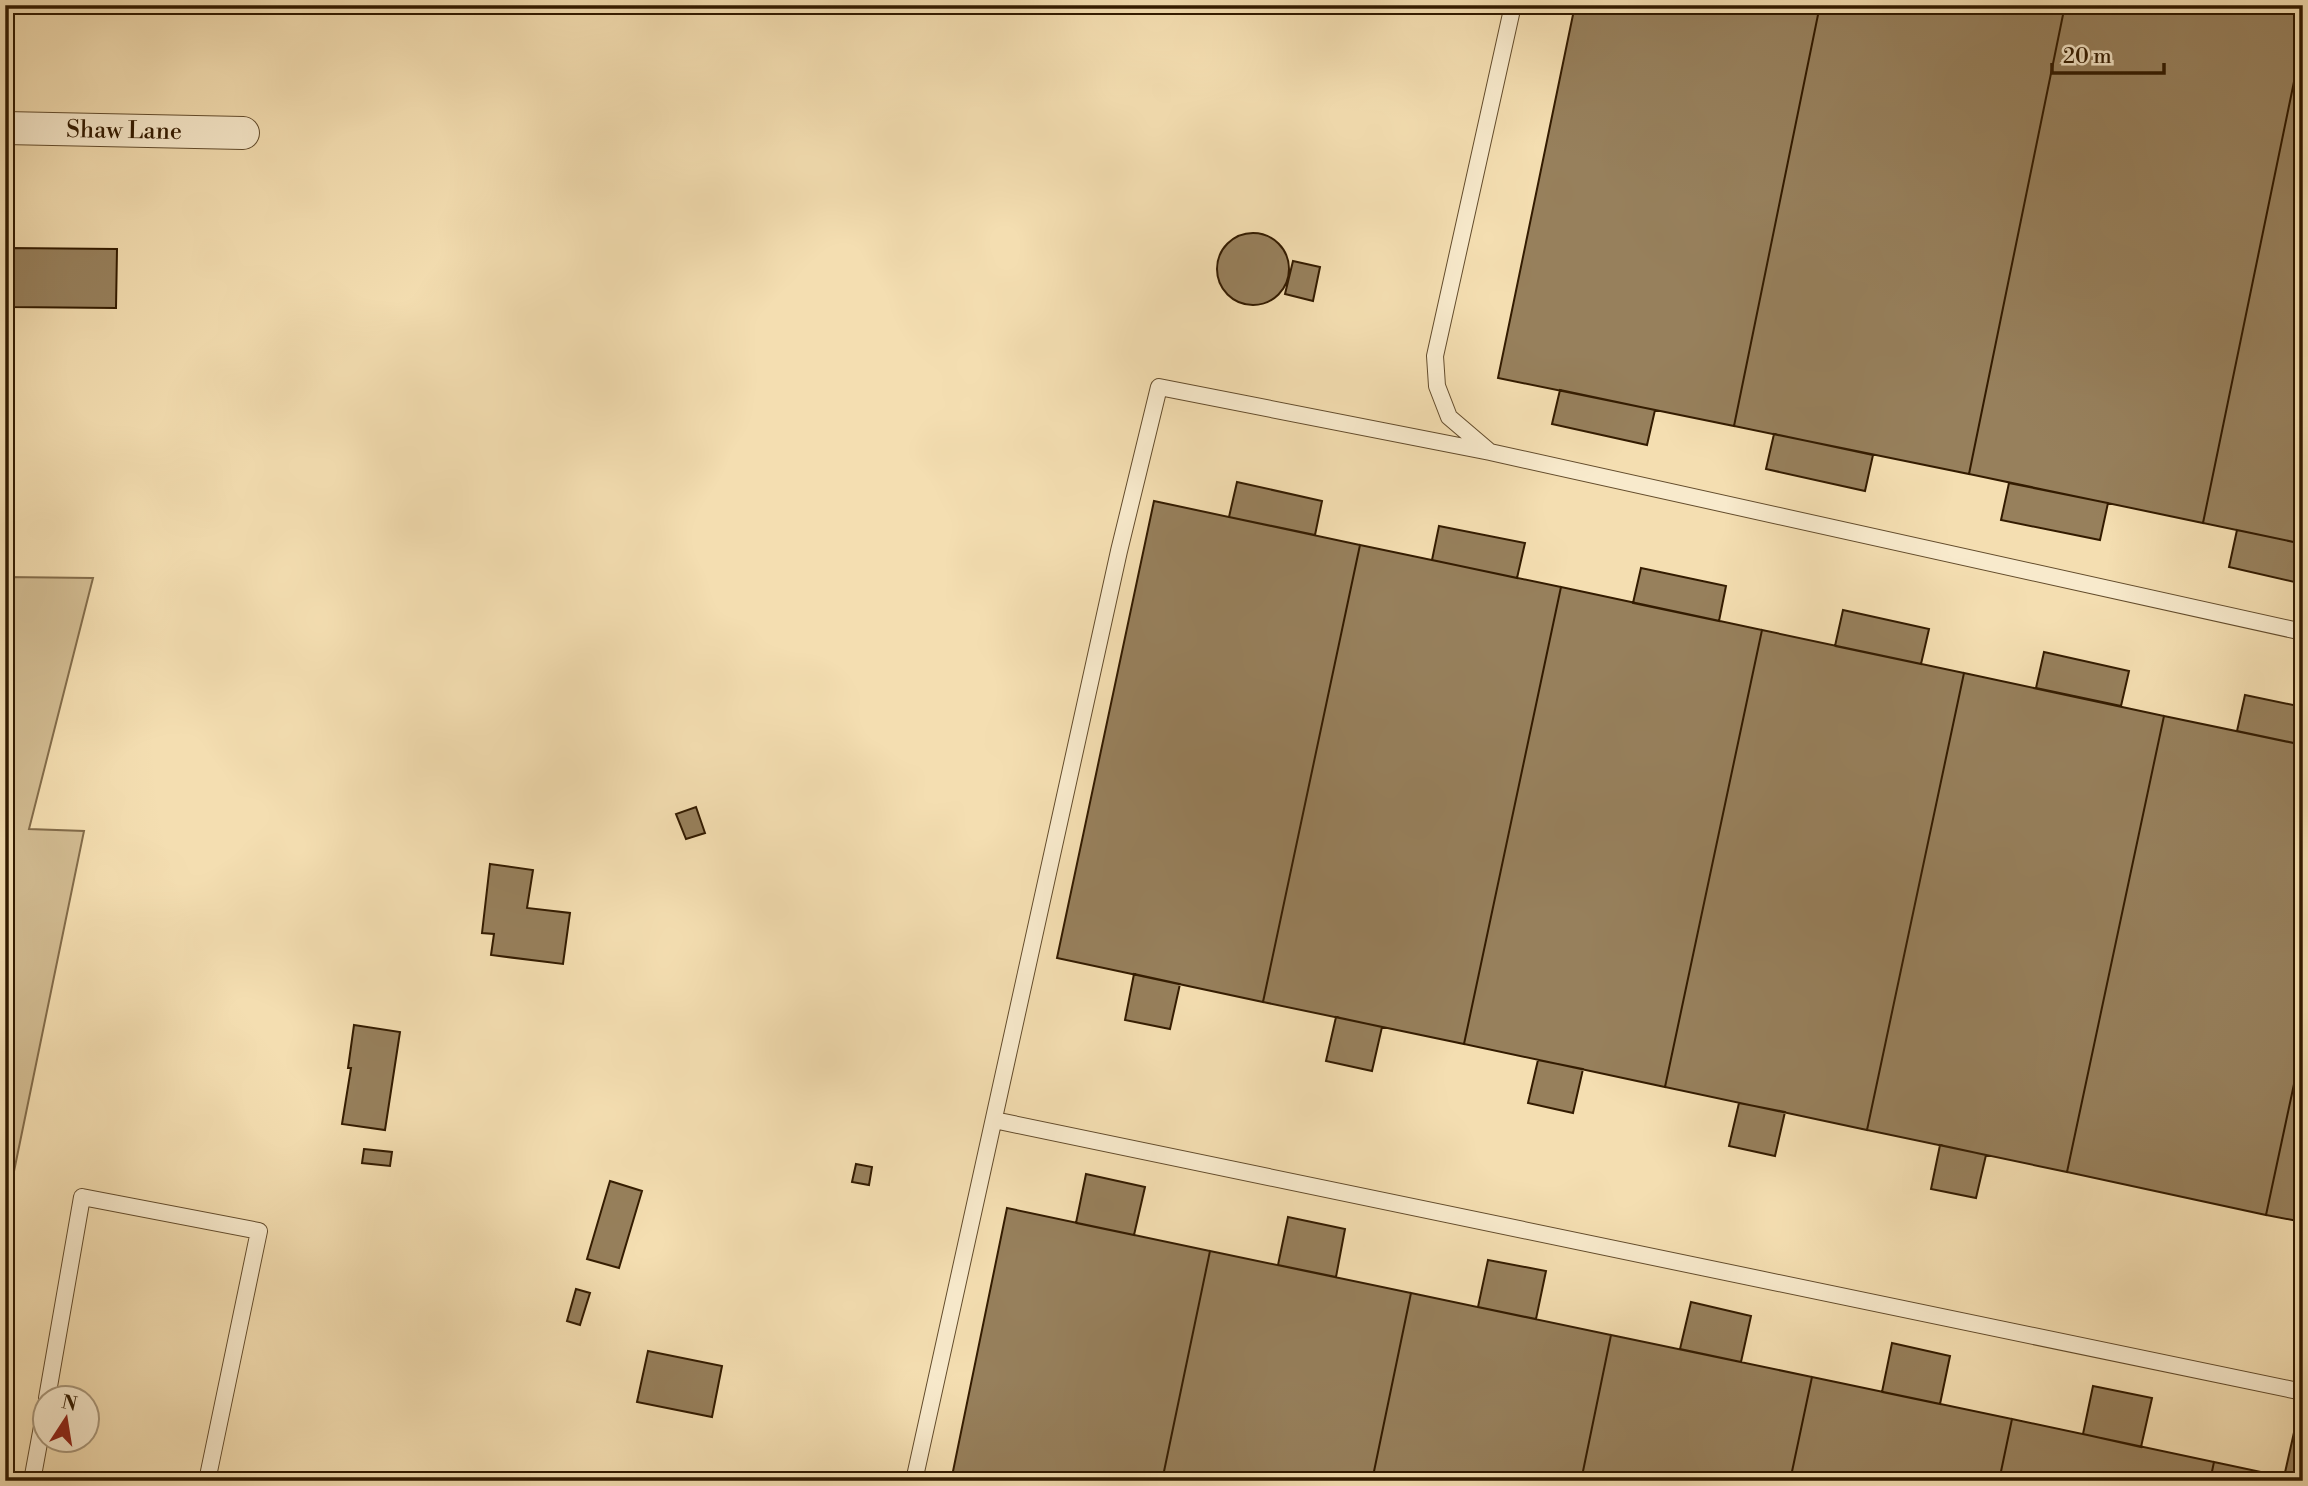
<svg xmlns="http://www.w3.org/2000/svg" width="2308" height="1486" viewBox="0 0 2308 1486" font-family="'Libre Bodoni',serif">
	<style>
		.green { fill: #d3bd93; stroke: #836c4a; stroke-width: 2 }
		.building { fill: #97805c; stroke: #331b00; stroke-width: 2 }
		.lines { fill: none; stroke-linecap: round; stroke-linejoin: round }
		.service-casing { stroke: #634c2c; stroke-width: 18 }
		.minor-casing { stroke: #634c2c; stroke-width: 34 }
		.service { stroke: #f8eacc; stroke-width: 16 }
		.minor { stroke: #f8eacc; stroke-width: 32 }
		.labels { text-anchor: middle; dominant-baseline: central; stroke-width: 5; stroke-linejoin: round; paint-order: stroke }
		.street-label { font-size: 24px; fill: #331b00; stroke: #f8eacc }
	</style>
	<rect width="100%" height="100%" fill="#f4deb1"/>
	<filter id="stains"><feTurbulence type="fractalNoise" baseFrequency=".00286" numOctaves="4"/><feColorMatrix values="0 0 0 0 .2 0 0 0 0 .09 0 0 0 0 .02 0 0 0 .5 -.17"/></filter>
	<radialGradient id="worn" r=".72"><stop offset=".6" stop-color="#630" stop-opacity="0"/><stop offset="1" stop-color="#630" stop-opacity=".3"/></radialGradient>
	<!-- green -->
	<path class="green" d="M5 577 93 578 29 829 84 831 5 1215Z"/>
	<!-- building -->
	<path class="building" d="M1575 5H1820L1734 426 1498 378Z
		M1820 5H2065L1969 474 1734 426Z
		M2065 5H2303V38L2203 523 1969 474Z
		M2303 38V544L2203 523Z
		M1217 269a36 36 0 1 1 72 0a36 36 0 1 1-72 0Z
		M10 248 117 249 116 308 9 307Z
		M1293 261 1320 267 1313 301 1285 294Z
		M1560 390 1655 410 1647 445 1552 424Z
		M1774 434 1873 455 1865 491 1766 469Z
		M1237 482 1322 501 1315 535 1229 517Z
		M2009 483 2108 503 2100 540 2001 520Z
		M1154 501 1360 545 1263 1002 1057 958Z
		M1439 526 1525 543 1517 578 1432 560Z
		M2237 530 2303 544V584L2229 567Z
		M1360 545 1561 587 1464 1044 1263 1002Z
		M1641 568 1726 586 1719 621 1633 603Z
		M1561 587 1762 630 1665 1087 1464 1044Z
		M1843 610 1929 629 1921 664 1835 646Z
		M1762 630 1964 673 1867 1130 1665 1087Z
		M2044 652 2129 671 2121 706 2036 688Z
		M1964 673 2164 716 2067 1172 1867 1130Z
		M2245 695 2303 707V745L2237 731Z
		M2164 716 2303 745V1042L2266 1215 2067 1172Z
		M696 807 705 833 686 839 676 814Z
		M490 864 533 870 527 908 570 913 563 964 491 955 494 934 482 933Z
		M1134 974 1180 984 1170 1029 1125 1020Z
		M1336 1017 1382 1027 1372 1071 1326 1061Z
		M354 1025 400 1032 385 1130 342 1124 351 1068H348Z
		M2303 1042V1222L2266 1215Z
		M1538 1060 1583 1069 1573 1113 1528 1103Z
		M1739 1103 1785 1112 1775 1156 1729 1146Z
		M1940 1145 1986 1155 1976 1198 1931 1189Z
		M364 1149 392 1152 390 1166 362 1163Z
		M856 1164 872 1167 869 1185 852 1182Z
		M1086 1174 1145 1187 1134 1235 1076 1223Z
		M610 1181 642 1191 619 1268 587 1259Z
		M1007 1208 1210 1251 1162 1481H951Z
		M1288 1217 1345 1229 1336 1277 1278 1265Z
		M1210 1251 1411 1293 1372 1481H1162Z
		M1488 1260 1546 1271 1536 1319 1478 1307Z
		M576 1289 590 1293 580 1325 567 1321Z
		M1411 1293 1611 1335 1581 1481H1372Z
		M1691 1302 1751 1316 1741 1362 1680 1349Z
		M1611 1335 1812 1377 1790 1481H1581Z
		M1892 1343 1950 1356 1940 1404 1882 1392Z
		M648 1351 722 1366 712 1417 637 1402Z
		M1812 1377 2012 1419 1999 1481H1790Z
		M2093 1386 2152 1398 2141 1447 2083 1434Z
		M2012 1419 2214 1462 2210 1481H1999Z
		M2295 1428 2303 1430V1481L2284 1477Z
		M2214 1462 2303 1481H2210Z"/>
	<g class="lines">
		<!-- service casing -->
		<g class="service-casing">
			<path id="service" d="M1513 5 1435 356 1437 386 1449 417 1490 452 2303 632
				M994 1120 2303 1392
				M47 1398 82 1197 259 1231 207 1481
				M32 1481 46 1405
				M914 1481 1119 551 1159 387 1490 452"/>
		</g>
		<!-- minor casing -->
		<g class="minor-casing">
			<path id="minor" d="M5 128 243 133"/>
		</g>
		<!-- service -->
		<use href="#service" class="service"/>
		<!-- minor -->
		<use href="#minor" class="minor"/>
	</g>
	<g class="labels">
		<!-- street labels -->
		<g class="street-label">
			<text transform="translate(124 131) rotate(1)">Shaw Lane</text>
		</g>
	</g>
	<!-- margin -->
	<rect width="2308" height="1486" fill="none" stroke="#f4deb1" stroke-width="28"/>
	<rect x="7" y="7" width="2294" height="1472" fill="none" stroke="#331b00" stroke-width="3.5"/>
	<rect x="14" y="14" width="2280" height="1458" fill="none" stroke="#331b00" stroke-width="2"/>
	<!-- north arrow -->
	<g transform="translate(66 1419) rotate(12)"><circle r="33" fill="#f8eacc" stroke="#a9977a" stroke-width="2"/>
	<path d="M0-5L12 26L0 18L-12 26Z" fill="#8f2418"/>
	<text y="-10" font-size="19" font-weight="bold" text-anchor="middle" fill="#331b00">N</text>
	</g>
	<!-- scale -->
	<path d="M2052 63v10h112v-10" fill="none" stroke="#331b00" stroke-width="3.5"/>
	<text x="2063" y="63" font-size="21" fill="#331b00" stroke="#f8eacc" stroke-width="5" paint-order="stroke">20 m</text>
	<rect width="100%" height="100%" filter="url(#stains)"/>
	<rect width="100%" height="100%" fill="url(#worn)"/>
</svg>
